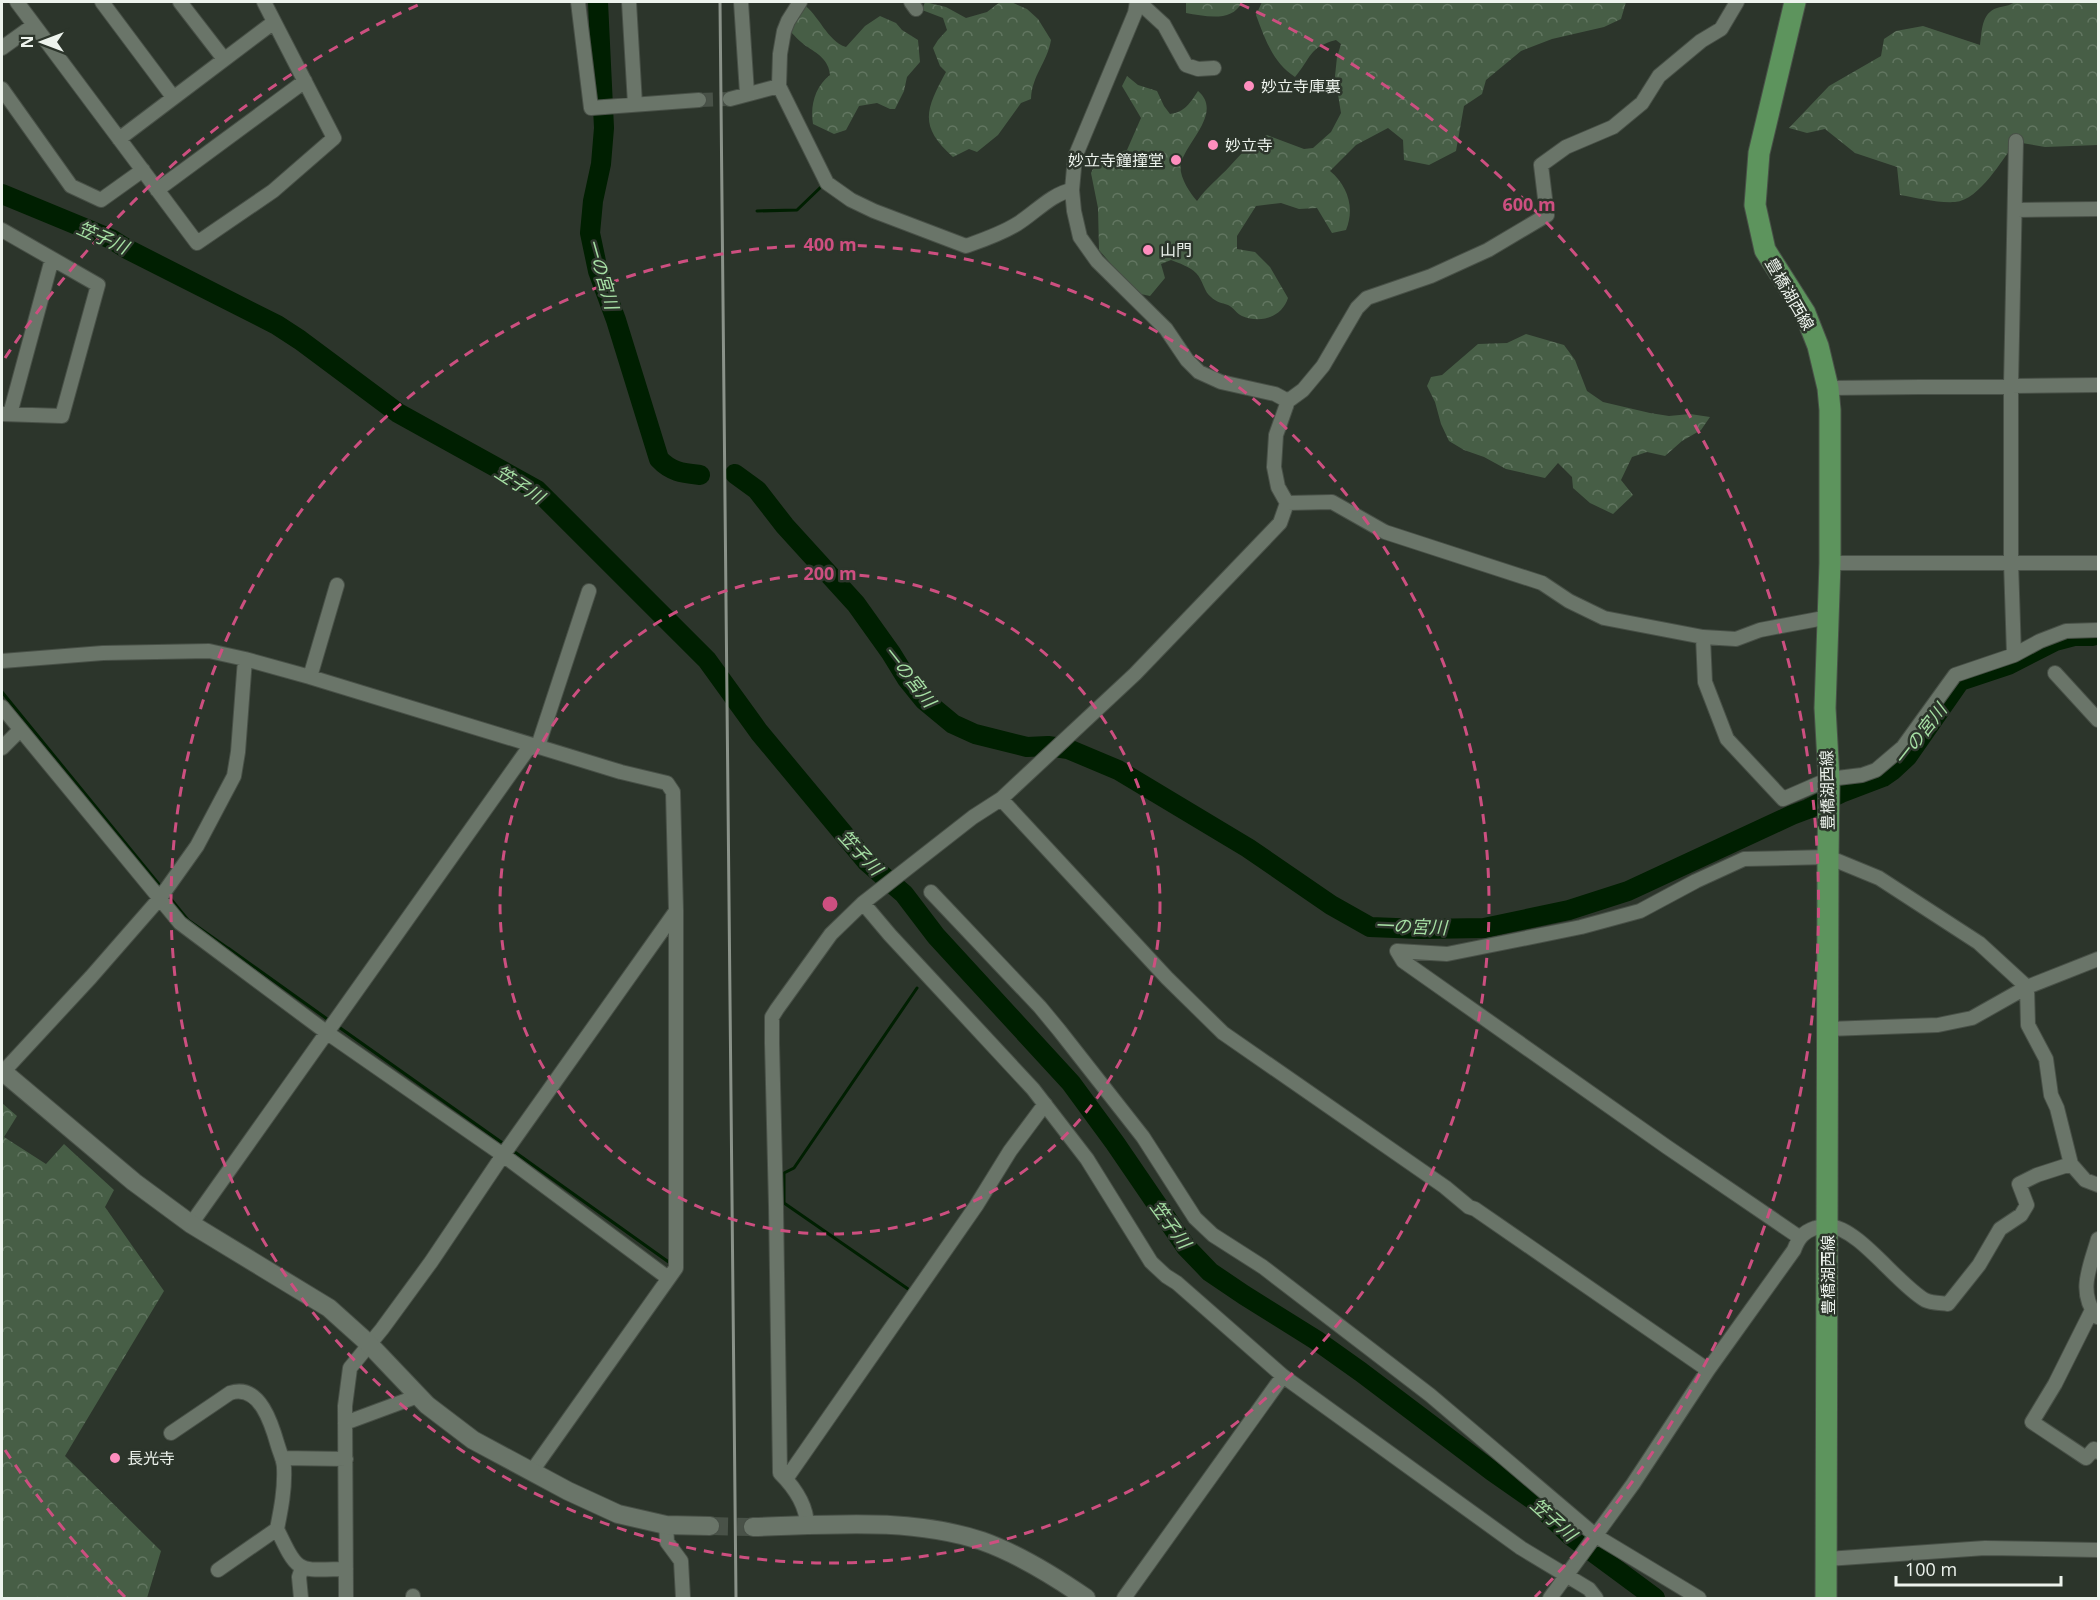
<svg xmlns="http://www.w3.org/2000/svg" width="2100" height="1600" viewBox="0 0 2100 1600" font-family="'Open Sans','Noto Sans JP',sans-serif">
	<style>
		.forest { fill: url(#forest-crowns) }
		.lines { fill: none; stroke-linecap: round; stroke-linejoin: round }
		.stream { stroke: #001f01; stroke-width: 3 }
		.river { stroke: #001f01; stroke-width: 20 }
		.street-tunnel { stroke: #495248; stroke-width: 14; stroke-dasharray: 14 7; stroke-linecap: butt }
		.secondary-tunnel { stroke: #495248; stroke-width: 18; stroke-dasharray: 18 9; stroke-linecap: butt }
		.street-casing { stroke: #485047; stroke-width: 16 }
		.secondary-casing { stroke: #485047; stroke-width: 20 }
		.primary-casing { stroke: #485047; stroke-width: 23 }
		.street { stroke: #6a7569; stroke-width: 14 }
		.secondary { stroke: #6a7569; stroke-width: 18 }
		.primary { stroke: #5d945d; stroke-width: 21 }
		.rail { stroke: #8a9289; stroke-width: 3 }
		.ring { fill: none; stroke: #cd4f80; stroke-width: 3; stroke-dasharray: 10 8 }
		.poi-dot { fill: #fe8ebe; stroke: #2c352b; stroke-width: 2 }
		.labels { text-anchor: middle; dominant-baseline: central; stroke-width: 5; stroke-linejoin: round; paint-order: stroke }
		.poi-label { font-size: 16px; fill: #edf3ed; stroke: #2c352b; text-anchor: start }
		.street-label { font-size: 16px; fill: #edf3ed; stroke: #2c352b }
		.water-label { font-size: 18px; font-style: italic; fill: #a6dfa4; stroke: #2c352b }
		.centre { fill: #cd4f80; stroke: #2c352b; stroke-width: 3 }
		.ring-label { font-size: 18px; text-anchor: middle; font-weight: bold; fill: #cd4f80; stroke: #2c352b; stroke-width: 5; stroke-linejoin: round; paint-order: stroke }
	</style>
	<defs>
		<pattern id="forest-crowns" width="20" height="18" patternUnits="userSpaceOnUse" patternTransform="scale(1.5)"><rect width="20" height="18" fill="#475e46"/><path d="M2 6a3 3 0 1 1 6 0M12 15a3 3 0 1 1 6 0" fill="none" stroke="#627661"/></pattern>
	</defs>
	<rect width="100%" height="100%" fill="#2c352b"/>
	<!-- forest -->
	<path class="forest" d="M925 2 946 7 966 18 987 12 1000 2H1011L1027 9 1038 19 1051 40C1047 63 1032 75 1031 99L1021 103 998 135 977 152 969 149 953 157C918 126 926 109 946 72L940 66 933 48 938 40 947 30 943 18 922 10Z
		M1186 2H1242C1232 23 1205 16 1186 13Z
		M1262 2H1626L1621 19 1604 27 1552 39 1521 51 1486 80 1482 94 1464 106 1456 151 1429 165 1404 160 1403 140 1388 128 1356 145 1330 171C1348 186 1355 208 1346 230L1332 233 1317 208 1299 209 1281 203 1256 206 1237 236V249L1255 252 1270 267 1288 298C1282 317 1261 324 1242 316 1237 314 1233 307 1228 305 1222 303 1216 302 1211 297 1204 292 1203 280 1196 273 1190 267 1179 263 1171 260L1161 264 1165 278 1150 296 1136 293 1099 250 1098 208 1091 173 1098 158 1127 150 1141 118 1122 86 1127 76 1138 85 1157 91 1164 106 1170 114C1185 112 1190 103 1198 91 1223 112 1187 141 1181 163 1178 175 1189 192 1197 201 1207 187 1219 178 1230 166 1242 153 1251 142 1267 135L1304 149 1313 148 1331 132 1341 113 1335 76 1337 57 1341 44 1336 40C1309 47 1311 58 1295 77 1273 63 1265 39 1256 15Z
		M2015 2H2098V145L2045 147 2016 142C2002 159 1980 200 1955 202 1937 203 1917 198 1900 195L1897 167 1855 153 1825 129 1807 133 1789 128 1829 86 1881 56 1884 39 1896 31 1923 26 1980 45C1982 32 1981 13 1997 8 2004 6 2009 6 2015 2Z
		M803 4C819 15 827 41 846 47L865 26 880 16 896 23 902 30 918 40 920 62 907 77 904 91 895 109H890L877 103 859 106 846 130 834 134 813 124C810 105 815 87 830 75 829 60 817 53 806 46 800 42 793 34 788 29Z
		M1526 334 1564 345 1575 360 1587 391 1603 402 1650 413 1669 416 1690 414 1710 417 1701 430 1682 441 1665 456 1647 452 1632 457 1621 480 1633 495 1613 514 1590 503 1573 488 1572 477 1558 463 1545 478 1506 469 1484 457 1464 450 1449 441 1441 424 1435 402 1427 386 1431 377 1442 375 1478 344 1507 343Z
		M2 1103 17 1116 4 1137 46 1164 64 1144 114 1190 105 1207 164 1291 65 1456 161 1551 147 1598H2Z"/>
	<g class="lines">
		<!-- stream -->
		<path class="stream" d="M757 211 797 210 823 185
			M2 692 162 888
			M170 898 188 920 229 949
			M228 948 330 1021
			M336 1025 504 1144
			M512 1150 670 1263
			M911 1291 784 1203V1173L794 1168 917 988"/>
		<!-- river -->
		<path class="river" d="M598 2 604 128 601 164 593 201 590 233 598 271 616 320 659 459C671 472 683 473 700 475
			M2 194 111 239 127 249 277 325 300 340 398 413 537 490 707 660 759 732 867 862 904 894 936 936 1071 1083 1115 1143 1186 1247 1210 1272 1244 1295 1316 1340 1361 1372 1492 1471 1532 1499 1571 1536 1655 1598
			M735 474 757 490 785 526 856 604 891 653 907 679 924 700 953 724 975 734 1027 747 1048 746 1068 749 1118 770 1248 848 1331 905 1370 927 1421 929 1484 928 1569 910 1628 891 1792 815 1808 809 1841 793 1883 777 1893 770 1907 757 1960 681 2008 665 2055 641 2074 636H2093"/>
		<!-- street-tunnel -->
		<path class="street-tunnel" d="M699 100 730 99"/>
		<!-- secondary-tunnel -->
		<path class="secondary-tunnel" d="M710 1526 753 1527"/>
		<!-- street casing -->
		<g class="street-casing">
			<path id="street" d="M17 2 197 243 273 191 334 138 264 2
				M102 2 173 97
				M180 2 224 59
				M578 2 591 108 699 100
				M629 2 635 104
				M741 2 747 93
				M800 2 788 21 784 31 780 54 779 86 827 183 851 200 874 211 966 246C983 240 1001 234 1017 224 1035 213 1051 194 1072 190
				M911 2 916 9
				M1137 2 1135 13 1075 157 1072 190 1074 211 1080 237 1097 261 1166 329 1187 360 1199 372 1221 382 1275 394 1288 401
				M1139 2 1164 25 1186 65 1198 69 1214 68
				M2 48 34 25
				M2 89 71 186 101 200 143 170
				M730 99 779 86
				M119 139 274 22
				M157 190 305 81
				M2016 210 2098 209
				M2 230 98 285 62 416 2 414
				M1828 388 2098 385
				M10 414 52 259
				M1287 503 1332 502 1385 532 1542 583 1569 601 1604 618 1703 637 1736 639 1760 630 1829 617
				M1830 563H2098
				M1703 637 1705 682 1727 739 1783 799 1829 779 1862 775 1876 770 1903 747 1955 675 2014 655 2040 641 2066 631 2098 630
				M2014 655 2011 562V385L2016 141
				M2 661 103 653 209 651 245 659 310 677 621 772 667 783 673 792 676 911V1268L532 1471
				M2055 673 2098 720
				M310 677 337 585
				M2 707 180 923 326 1032 503 1155 668 1278
				M538 746 589 591
				M2 748 20 730
				M1001 799 1167 978 1223 1033 1445 1187 1469 1207 1475 1209 1708 1370
				M931 892 1040 1007 1059 1030 1143 1137 1195 1218 1213 1235 1263 1267 1430 1395 1596 1536 1699 1598
				M863 903 890 935 1033 1089 1087 1159 1151 1262 1166 1276 1177 1283 1283 1376 1521 1548 1589 1589 1596 1598
				M1397 951 1447 954 1581 927 1640 911 1696 881 1744 859 1828 857 1879 878 1979 943 2027 987 2028 1025 2046 1059 2051 1095 2057 1108 2071 1164 2085 1180 2098 1185
				M1397 951 1403 961 1667 1147 1799 1237
				M1828 1029 1938 1025 1972 1018 2027 987 2098 959
				M3 1072 91 977 160 898 197 846 234 776 238 752 245 659
				M191 1224 528 749 538 746
				M2092 1310 2055 1384 2032 1422 2086 1458 2094 1449 2098 1452
				M2097 1317C2077 1292 2090 1267 2098 1239
				M345 1423 418 1396
				M171 1433 230 1393C260 1383 272 1425 278 1446 280 1453 284 1461 284 1468 285 1489 281 1509 277 1529
				M282 1458 346 1459
				M786 1479 976 1206 1010 1151 1045 1104
				M666 1525 667 1542 681 1561 683 1598
				M807 1526C807 1505 794 1487 780 1473L776 1206 772 1043V1017L777 1009 831 934 863 903 973 817 1001 799 1135 674 1280 523 1287 503 1278 487 1274 467 1276 435 1288 401 1303 390 1323 366 1357 308 1367 298 1431 276 1488 250 1547 215 1541 165 1566 147 1613 127 1642 103 1659 76 1701 41 1721 29 1737 2
				M1827 1559 1985 1548 2098 1550
				M218 1570 277 1529C299 1575 297 1570 346 1569
				M413 1596V1598
				M301 1598 299 1577 302 1568
				M346 1598 345 1406 350 1368 382 1329 431 1262 503 1155 676 911
				M1124 1598 1283 1376
				M1550 1598 1633 1484 1708 1370 1794 1250C1798 1239 1803 1232 1815 1228 1820 1227 1825 1225 1829 1226 1859 1228 1897 1284 1925 1300 1931 1303 1941 1303 1948 1304L1979 1265 2000 1229 2021 1215 2027 1205 2019 1184 2037 1175 2071 1164"/>
		</g>
		<!-- secondary casing -->
		<g class="secondary-casing">
			<path id="secondary" d="M2 1071 134 1182 191 1224 329 1308 368 1343 427 1405 473 1440 568 1491 618 1514 666 1525 710 1526
				M753 1527C829 1525 909 1517 982 1541 1019 1554 1054 1576 1086 1598"/>
		</g>
		<!-- primary casing -->
		<g class="primary-casing">
			<path id="primary" d="M1795 2 1759 153 1755 205 1765 250 1805 313 1818 346 1828 388 1830 410V563L1825 708 1829 779 1828 857 1826 1598"/>
		</g>
		<!-- street -->
		<use href="#street" class="street"/>
		<!-- secondary -->
		<use href="#secondary" class="secondary"/>
		<!-- primary -->
		<use href="#primary" class="primary"/>
		<!-- rail -->
		<path class="rail" d="M720 2 736 1598"/>
	</g>
	<!-- distance rings -->
	<g class="ring">
		<circle cx="830" cy="904" r="330"/>
		<circle cx="830" cy="904" r="659"/>
		<path d="M125 1597A989 989 0 0 1 5 1450M5 358A989 989 0 0 1 420 4M1240 4A989 989 0 0 1 1535 1597"/>
	</g>
	<!-- markers -->
	<g class="poi-dot">
		<circle cx="1249" cy="86" r="6"/>
		<circle cx="1213" cy="145" r="6"/>
		<circle cx="1176" cy="160" r="6"/>
		<circle cx="1148" cy="250" r="6"/>
		<circle cx="115" cy="1458" r="6"/>
	</g>
	<g class="labels">
		<!-- poi labels -->
		<g class="poi-label">
			<text x="1261" y="86">妙立寺庫裏</text>
			<text x="1225" y="145">妙立寺</text>
			<text x="1164" y="160" text-anchor="end">妙立寺鐘撞堂</text>
			<text x="1160" y="250">山門</text>
			<text x="127" y="1458">長光寺</text>
		</g>
		<!-- street labels -->
		<g class="street-label">
			<text transform="translate(1790 294) rotate(60)">豊橋湖西線</text>
			<text transform="translate(1827 790) rotate(-91)">豊橋湖西線</text>
			<text transform="translate(1828 1275) rotate(-90)">豊橋湖西線</text>
		</g>
		<!-- water labels -->
		<g class="water-label">
			<text transform="translate(103 237) rotate(24)">笠子川</text>
			<text transform="translate(603 274) rotate(74)">一の宮川</text>
			<text transform="translate(520 484) rotate(33)">笠子川</text>
			<text transform="translate(910 676) rotate(52)">一の宮川</text>
			<text transform="translate(1920 734) rotate(-52)">一の宮川</text>
			<text transform="translate(861 852) rotate(47)">笠子川</text>
			<text transform="translate(1411 926) rotate(2)">一の宮川</text>
			<text transform="translate(1171 1224) rotate(54)">笠子川</text>
			<text transform="translate(1554 1519) rotate(42)">笠子川</text>
		</g>
	</g>
	<circle cx="830" cy="904" r="9" class="centre"/>
	<g class="ring-label">
		<text x="1529" y="211">600 m</text>
		<text x="830" y="251">400 m</text>
		<text x="830" y="580">200 m</text>
	</g>
	<!-- border -->
	<rect width="2100" height="1600" fill="none" stroke="#edf3ed" stroke-width="6"/>
	<!-- north arrow -->
	<g transform="translate(42 42) rotate(270)" stroke="#2c352b" stroke-width="4.5" paint-order="stroke">
	<path d="M0-4.5L10 22L0 15L-10 22Z" fill="#edf3ed"/>
	<text y="-9" font-size="16" font-weight="bold" text-anchor="middle" fill="#edf3ed">N</text>
	</g>
	<!-- scale -->
	<path d="M1896 1576v9h165v-9" fill="none" stroke="#edf3ed" stroke-width="3"/>
	<text x="1905" y="1576" font-size="18" fill="#edf3ed" stroke="#2c352b" stroke-width="4.5" paint-order="stroke">100 m</text>
</svg>
